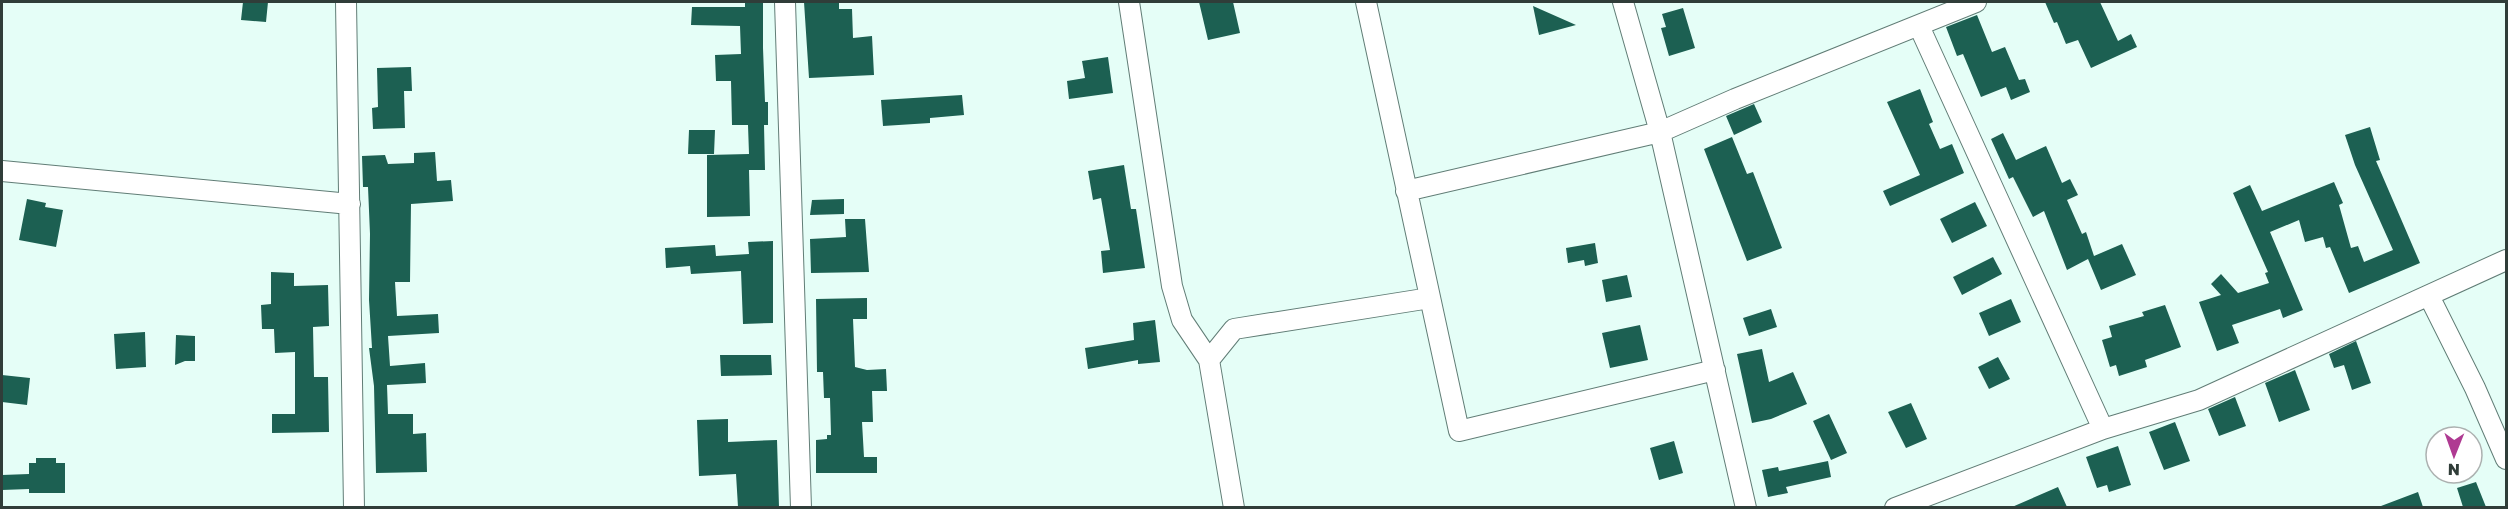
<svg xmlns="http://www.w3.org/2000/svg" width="2508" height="509" viewBox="0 0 2508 509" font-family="'Golos Text',sans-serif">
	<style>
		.building { fill: #1c6052 }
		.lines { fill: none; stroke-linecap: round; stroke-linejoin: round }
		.street-casing { stroke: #617d76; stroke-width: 22 }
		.street { stroke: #fff; stroke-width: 20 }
	</style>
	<rect width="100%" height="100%" fill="#e5fef7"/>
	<!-- building -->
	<path class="building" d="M243 2H268L266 22 241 20Z
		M745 2H763V48L765 102H768V125H764L765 170H749L750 216 707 217V155L749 154 748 125H732L731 81H716L715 55 741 54 740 26 691 25 692 7H745Z
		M804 2H839V9H852L853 38 872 36 874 75 809 78Z
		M1199 2H1233L1240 33 1208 40Z
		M2045 2H2100L2118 41 2131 34 2137 47 2091 68 2078 40 2066 44 2057 22 2054 23Z
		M1533 6 1576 25 1539 35Z
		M1683 8 1695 48 1669 56 1661 28 1666 27 1662 14Z
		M1977 15 1992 52 2005 47 2019 80 2025 79 2030 92 2011 100 2006 87 1981 97 1963 54 1957 56 1946 27Z
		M1108 57 1113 93 1069 99 1067 81 1085 78 1082 61Z
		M411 67 412 91H404L405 128 373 129 372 108 378 107 377 68Z
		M1920 89 1933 122 1929 124 1940 149 1952 144 1964 173 1890 206 1883 191 1920 175 1887 102Z
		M962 95 964 115 930 118V123L883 126 881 100Z
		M1754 104 1762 122 1734 135 1726 116Z
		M2370 127 2380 160 2376 161 2420 263 2349 293 2330 247 2326 248 2323 237 2305 242 2299 220 2270 232 2303 310 2283 318 2280 309 2232 325 2239 343 2217 351 2199 302 2221 295 2211 284 2221 274 2238 293 2269 283 2265 273 2268 272 2233 193 2250 185 2262 211 2334 182 2343 203 2339 205 2351 248 2358 246 2364 262 2393 250 2355 165 2345 135Z
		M689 130H715L714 154H688Z
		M2003 133 2016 160 2046 146 2062 183 2070 179 2078 195 2067 200 2082 234 2086 232 2094 256 2122 244 2136 275 2101 290 2088 259 2067 270 2044 211 2033 217 2013 177 2009 179 1991 139Z
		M1732 137 1747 174 1753 172 1782 248 1747 261 1704 149Z
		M435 152 437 181 451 180 453 201 411 204 410 282H395L397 316 438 314 439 333 388 336 390 366 425 363 426 383 387 385 388 414H413V434L426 433 427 472 376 473 374 386 369 348H372L369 300 370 234 368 187H363L362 156 385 155 388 164 414 163V153Z
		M1124 165 1131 209H1136L1145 268 1103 273 1101 251 1110 250 1101 198 1093 200 1088 171Z
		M27 199 46 203 45 207 63 210 56 247 19 240Z
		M844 199V214L810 215 812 200Z
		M1975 202 1987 226 1952 243 1940 219Z
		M845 219H865L869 272 811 273 810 239 846 237Z
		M773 241V323L743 324 741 271 691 274 690 266 666 268 665 248 715 245 716 256 749 254 748 242Z
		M1595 243 1598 263 1585 266 1584 260 1568 263 1566 248Z
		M1993 257 2002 274 1962 295 1953 277Z
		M271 272 294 273V286L328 285 329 326 313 327 314 377H328L329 432 272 433V414H295V352L275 353 274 329H262L261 305 271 304Z
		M1627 275 1632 297 1606 302 1602 280Z
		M867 298V319H853L855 367 867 370 886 369 887 391H872L873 422H862L864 457H877V473H816V440L827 439V435H831L830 398H824L823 372H817L816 299Z
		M2011 299 2021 322 1989 336 1979 313Z
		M2165 305 2181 347 2145 360 2147 367 2119 376 2116 365 2110 367 2102 340 2112 337 2109 326 2144 316 2142 312Z
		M1771 309 1777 327 1749 336 1743 318Z
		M1155 320 1160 362 1138 364V360L1088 369 1085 348 1134 340 1133 323Z
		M1640 325 1648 360 1610 368 1602 333Z
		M145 332 146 367 116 369 114 334Z
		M176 335 195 336V361H185L175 365Z
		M2356 341 2371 383 2352 390 2344 365 2334 368 2329 354Z
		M1762 349 1769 382 1793 372 1807 404 1771 419 1752 423 1737 354Z
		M720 355H771L772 375 721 376Z
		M1998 357 2010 379 1989 389 1978 367Z
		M2295 370 2310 410 2279 422 2265 383Z
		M2 375 30 378 27 405 2 402Z
		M2235 397 2246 426 2219 436 2208 409Z
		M1911 403 1927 439 1906 448 1888 412Z
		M1829 414 1847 453 1831 460 1813 421Z
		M728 419V442L777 440 779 507H738L736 474 699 476 697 420Z
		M2175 422 2190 461 2164 470 2149 432Z
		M1674 441 1683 473 1659 480 1650 448Z
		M2118 446 2131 485 2109 492 2107 485 2097 488 2086 457Z
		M36 458H56V463H65V493H29V489L2 490V475L29 474V463H36Z
		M1828 461 1831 477 1786 487 1788 493 1768 497 1762 470 1778 467 1779 471Z
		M2476 482 2486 507H2463L2457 488Z
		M2058 487 2067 507H2012Z
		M2418 492 2423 507H2382L2381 506Z"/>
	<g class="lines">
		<!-- street casing -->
		<g class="street-casing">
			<path id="street" d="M346 2 354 508
				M785 2 801 508
				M1129 2 1172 286 1182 320 1209 360 1234 508
				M1366 2 1459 431 1715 370
				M1623 2 1660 132 1746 508
				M1919 26 2103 429
				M2 171 350 204
				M1406 191 1660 132 1735 99 1976 2
				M2429 296 2475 388 2506 459
				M1209 360 1234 329 1430 298
				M1895 508 2103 429 2199 400 2506 260"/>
		</g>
		<!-- street -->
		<use href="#street" class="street"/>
	</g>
	<!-- border -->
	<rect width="2508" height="509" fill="none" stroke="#303d39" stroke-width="6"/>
	<!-- north arrow -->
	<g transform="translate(2454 455) rotate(181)"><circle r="28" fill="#ffffff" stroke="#acb1b0" stroke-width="1.5"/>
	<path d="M0-4.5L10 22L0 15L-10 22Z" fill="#af3a92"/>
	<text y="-9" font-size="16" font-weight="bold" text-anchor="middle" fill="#303d39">N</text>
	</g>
</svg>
